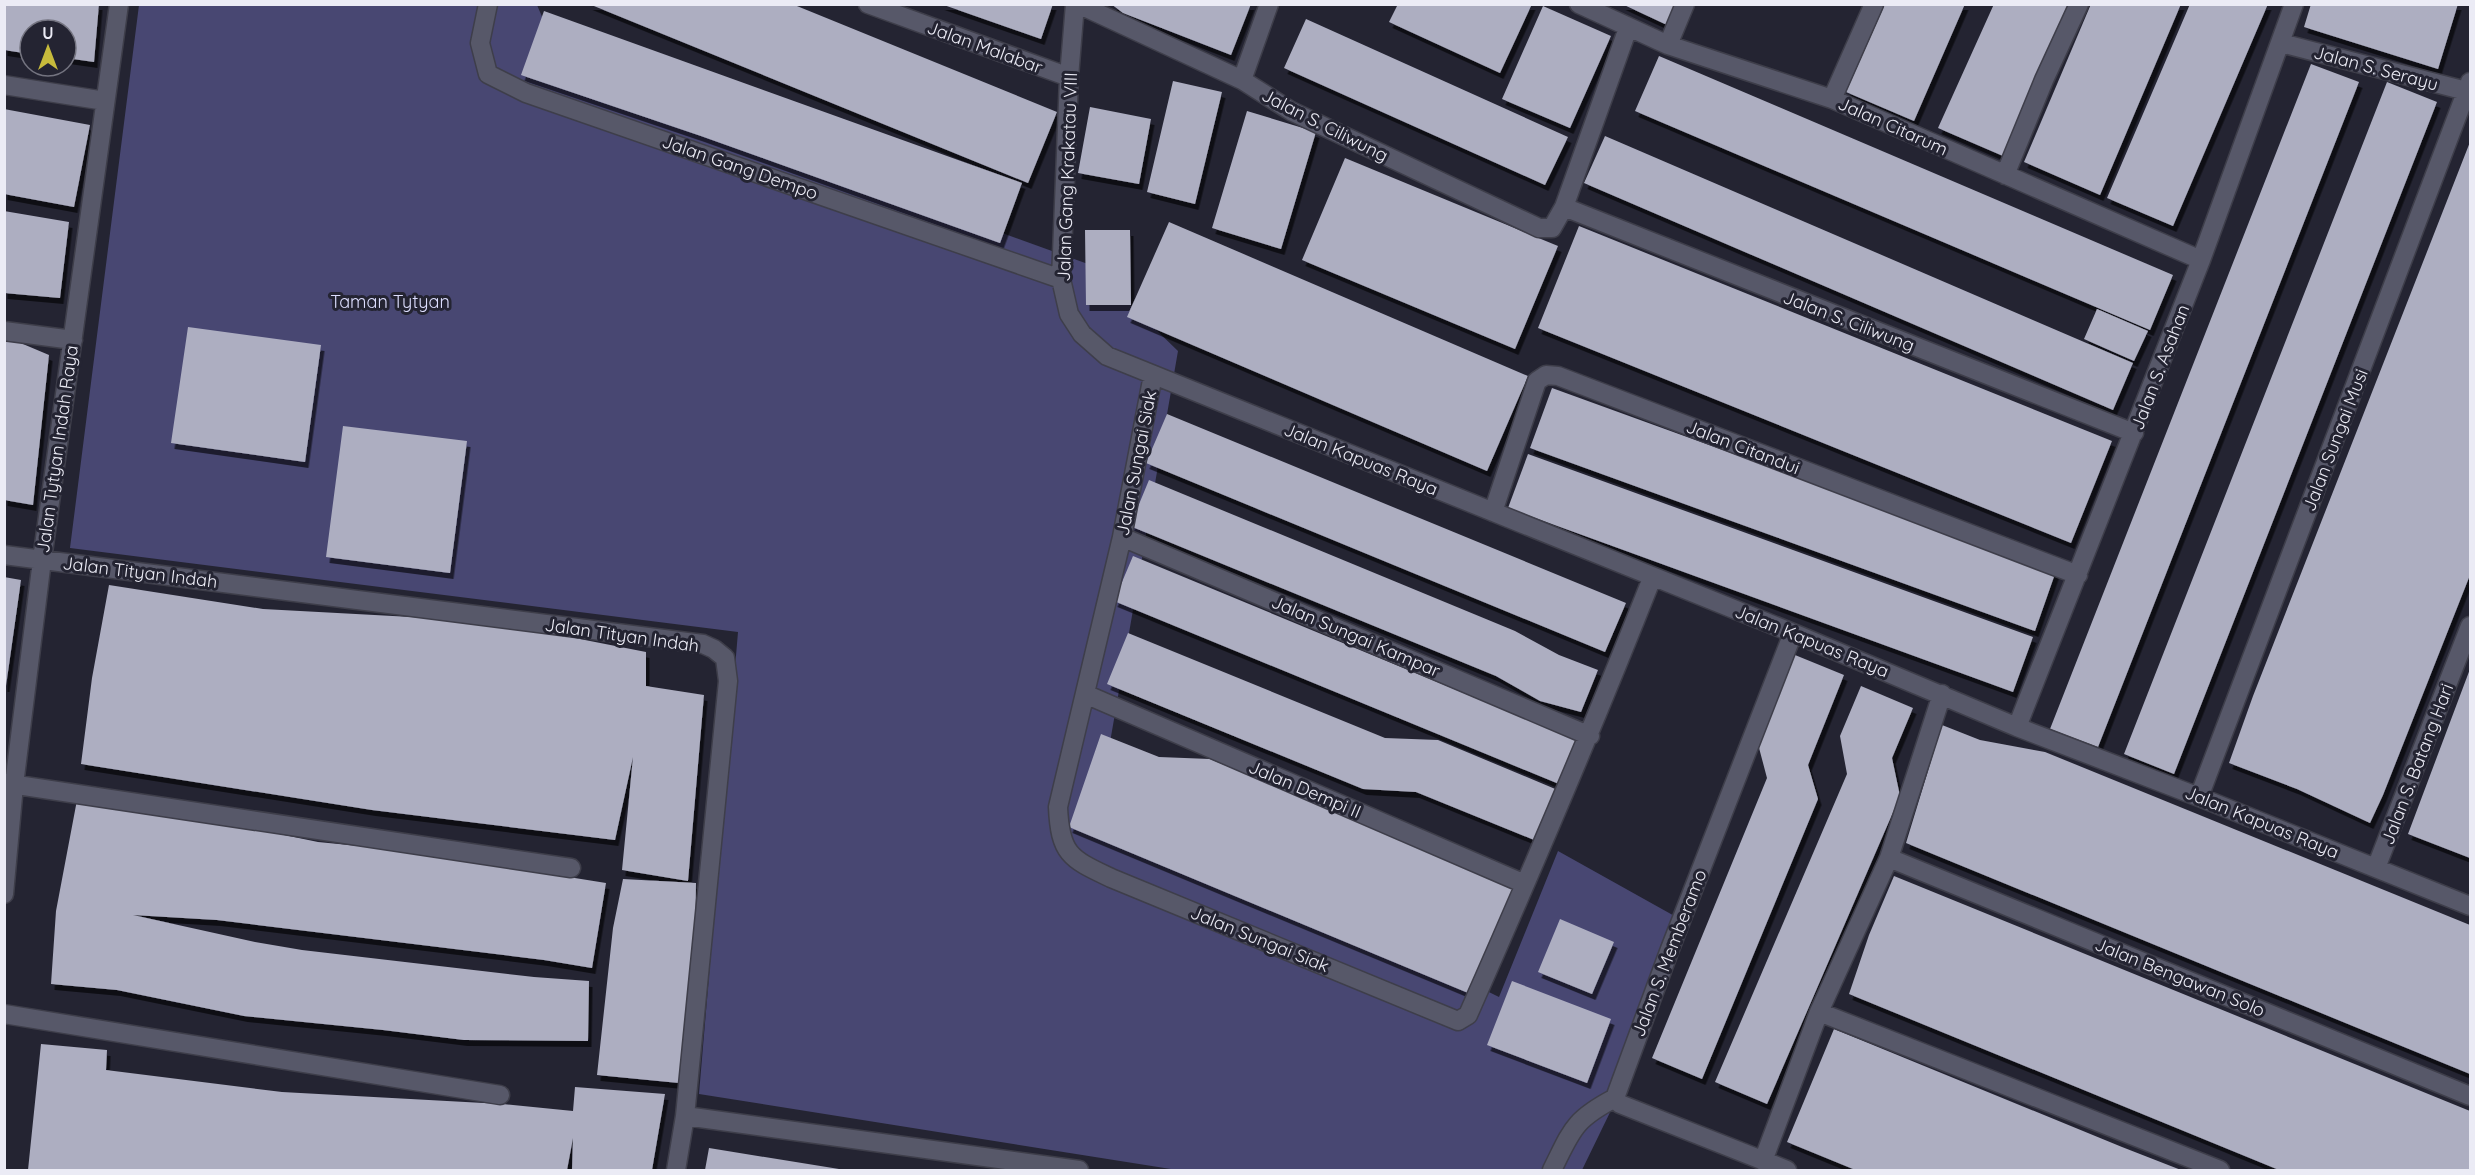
<svg xmlns="http://www.w3.org/2000/svg" width="2475" height="1175" viewBox="0 0 2475 1175" font-family="Quicksand,sans-serif">
	<style>
		.green { fill: #484772 }
		.building { fill: #adaec1; filter: url(#shadow) }
		.lines { fill: none; stroke-linecap: round; stroke-linejoin: round }
		.minor-casing { stroke: #3e3e4a; stroke-width: 21 }
		.minor { stroke: #575869; stroke-width: 18 }
		.labels { text-anchor: middle; dominant-baseline: central; stroke-width: 6; stroke-linejoin: round; paint-order: stroke }
		.street-label { font-size: 18px; fill: #ebebf5; stroke: #242432 }
		.park-label { font-size: 18px; fill: #dddefe; stroke: #242432 }
	</style>
	<defs>
		<filter id="shadow"><feDropShadow dx="3.5" dy="6" stdDeviation="0" flood-color="#0009"/></filter>
	</defs>
	<rect width="100%" height="100%" fill="#242432"/>
	<!-- green -->
	<path class="green" d="M139 5H537L568 77 1088 264 1178 351 1100 800 1499 997 1558 851 1687 923 1633 1065 1582 1170H1177L699 1094 738 632 70 548Z"/>
	<!-- building -->
	<path class="building" d="M4 4H99L94 62 66 58V30H30V54L4 50Z
		M589 4H792L1057 112 1028 183Z
		M941 4H1053L1041 39Z
		M1111 4H1251L1231 55 1123 13Z
		M1398 4H1532L1500 73 1389 22Z
		M1622 4H1677L1667 25Z
		M1885 4H1965L1914 121 1846 92Z
		M1994 4H2069L2003 156 1938 128Z
		M2091 4H2181L2100 195 2024 162Z
		M2190 4H2268L2173 226 2107 198Z
		M2311 4H2458L2438 69 2304 27Z
		M1543 6 1611 36 1570 128 1502 99Z
		M544 11 1022 183 1000 243 701 136 521 75Z
		M1306 19 1568 137 1545 185 1284 68Z
		M1659 56 2173 275 2150 330 1635 111Z
		M2311 64 2359 82 2098 747 2050 729Z
		M1173 81 1222 92 1195 204 1147 192Z
		M2387 82 2437 102 2174 774 2124 754Z
		M1090 107 1151 119 1139 184 1078 173Z
		M4 109 90 125 74 207 4 194Z
		M1247 111 1316 132 1281 249 1212 228Z
		M1605 136 2133 363 2113 410 1584 183Z
		M2470 142V575L2383 795 2370 823 2297 789 2229 763 2253 696Z
		M1345 158 1558 246 1515 349 1302 260Z
		M4 211 69 222 60 298 4 293Z
		M1169 222 1528 376 1487 471 1127 317Z
		M1579 226 2112 441 2071 543 1538 328Z
		M1085 230H1130L1131 305H1086Z
		M2097 309 2148 331 2134 361 2084 339Z
		M188 327 321 345 305 462 171 443Z
		M4 336 49 355 33 505 4 500Z
		M1552 388 2056 571 2035 631 1530 448Z
		M1167 414 1626 603 1605 652 1146 463Z
		M343 426 467 441 450 573 326 557Z
		M1528 454 2033 637 2013 692 1508 508Z
		M1149 480 1515 631 1559 655 1598 670 1581 712 1540 701 1496 676 1130 526Z
		M1133 556 1577 740 1559 784 1114 601Z
		M4 577 21 580 6 686H4Z
		M109 585 263 609 430 618 529 629 646 652V686L704 695 688 881 622 870 633 757 615 840 372 810 81 764 92 678Z
		M1128 633 1385 738 1438 740 1560 791 1539 842 1416 792 1363 789 1107 684Z
		M1795 655 1844 675 1808 765 1818 799 1702 1079 1652 1058 1767 778 1758 744Z
		M2470 669V858L2408 834Z
		M1861 686 1913 708 1892 758 1900 796 1767 1104 1715 1082 1847 774 1840 736Z
		M1942 725 1980 740 2045 752 2470 925V1074L1906 843Z
		M1101 734 1159 757 1210 759 1518 887 1473 995 1069 827Z
		M77 800 144 814 235 825 318 842 400 850 606 883 592 968 544 960 217 920 133 915 255 942 302 950 534 977 589 981 588 1041 464 1040 383 1030 244 1016 117 990 51 984 56 911Z
		M1894 876 2470 1111V1170H2279L1849 994 1869 935Z
		M623 879 696 883 695 936 679 1083 597 1075 613 928Z
		M1560 919 1614 942 1592 994 1538 972Z
		M1512 981 1611 1019 1587 1083 1487 1045Z
		M1834 1029 2122 1147 2181 1170 1853 1169 1787 1142Z
		M41 1044 107 1050 106 1070 282 1092 502 1104 573 1111 575 1087 665 1094 652 1170H572L573 1138 567 1170H28Z
		M709 1148 839 1169V1170H705Z"/>
	<g class="lines">
		<!-- minor casing -->
		<g class="minor-casing">
			<path id="minor" d="M488 4 480 43 488 74 526 93 1061 279
				M868 4 1069 77
				M1075 4 1069 77 1061 279 1069 314 1082 334 1107 356 1793 633 2017 727 2199 797 2470 906
				M1078 4 1242 80 1291 111 1539 228H1552L1564 207 1628 28
				M1579 4 1668 45 1832 99 2201 260
				M2281 43 2470 92
				M1668 45 1685 4
				M1242 80 1269 4
				M4 85 105 101
				M1832 99 1874 4
				M2005 175 2044 80 2079 4
				M1564 207 2134 433
				M4 331 73 340
				M1153 375 1122 537 1058 807C1060 855 1071 859 1111 878L1458 1021 1468 1015C1532 870 1594 725 1652 578
				M1493 512 1537 381 1546 375 1558 376 2078 575
				M1122 537 1590 736
				M4 555 703 644 714 649 725 658 728 681 685 1116 676 1170
				M1085 694 1525 884
				M2017 727 2201 260 2294 4
				M4 783 571 868
				M2199 797 2470 82
				M1889 858 2470 1096
				M2376 868 2470 626
				M4 894 14 785 42 560 119 4
				M1819 1012 2220 1170
				M4 1014 500 1095
				M685 1116 1079 1170
				M1763 1161 1819 1012 1889 858 1942 694
				M1552 1170C1572 1130 1573 1120 1615 1098
				M1787 1170 1620 1104 1615 1098 1670 949 1793 633"/>
		</g>
		<!-- minor -->
		<use href="#minor" class="minor"/>
	</g>
	<g class="labels">
		<!-- street labels -->
		<g class="street-label">
			<text transform="translate(985 47) rotate(20)">Jalan Malabar</text>
			<text transform="translate(2376 68) rotate(15)">Jalan S. Serayu</text>
			<text transform="translate(1325 125) rotate(27)">Jalan S. Ciliwung</text>
			<text transform="translate(1893 126) rotate(24)">Jalan Citarum</text>
			<text transform="translate(740 167) rotate(19)">Jalan Gang Dempo</text>
			<text transform="translate(1067 177) rotate(-88)">Jalan Gang Krakatau VIII</text>
			<text transform="translate(1849 321) rotate(21)">Jalan S. Ciliwung</text>
			<text transform="translate(2160 367) rotate(-69)">Jalan S. Asahan</text>
			<text transform="translate(2335 440) rotate(-69)">Jalan Sungai Musi</text>
			<text transform="translate(1743 447) rotate(21)">Jalan Citandui</text>
			<text transform="translate(57 449) rotate(-82)">Jalan Tytyan Indah Raya</text>
			<text transform="translate(1361 459) rotate(22)">Jalan Kapuas Raya</text>
			<text transform="translate(1136 463) rotate(-79)">Jalan Sungai Siak</text>
			<text transform="translate(140 572) rotate(7)">Jalan Tityan Indah</text>
			<text transform="translate(622 635) rotate(8)">Jalan Tityan Indah</text>
			<text transform="translate(1356 636) rotate(23)">Jalan Sungai Kampar</text>
			<text transform="translate(1812 641) rotate(22)">Jalan Kapuas Raya</text>
			<text transform="translate(2417 764) rotate(-69)">Jalan S. Batang Hari</text>
			<text transform="translate(1305 789) rotate(23)">Jalan Dempi II</text>
			<text transform="translate(2262 822) rotate(22)">Jalan Kapuas Raya</text>
			<text transform="translate(1260 939) rotate(22)">Jalan Sungai Siak</text>
			<text transform="translate(1669 953) rotate(-69)">Jalan S. Memberamo</text>
			<text transform="translate(2180 977) rotate(22)">Jalan Bengawan Solo</text>
		</g>
		<!-- park labels -->
		<g class="park-label">
			<text x="390" y="301">Taman Tytyan</text>
		</g>
	</g>
	<!-- border -->
	<rect width="2475" height="1175" fill="none" stroke="#ebebf5" stroke-width="12"/>
	<!-- north arrow -->
	<g transform="translate(48 48)"><circle r="28" fill="#242432" stroke="#747480" stroke-width="1.5"/>
	<path d="M0-4.5L10 22L0 15L-10 22Z" fill="#c7bb3c"/>
	<text y="-9" font-size="16" font-weight="bold" text-anchor="middle" fill="#ebebf5">U</text>
	</g>
</svg>
